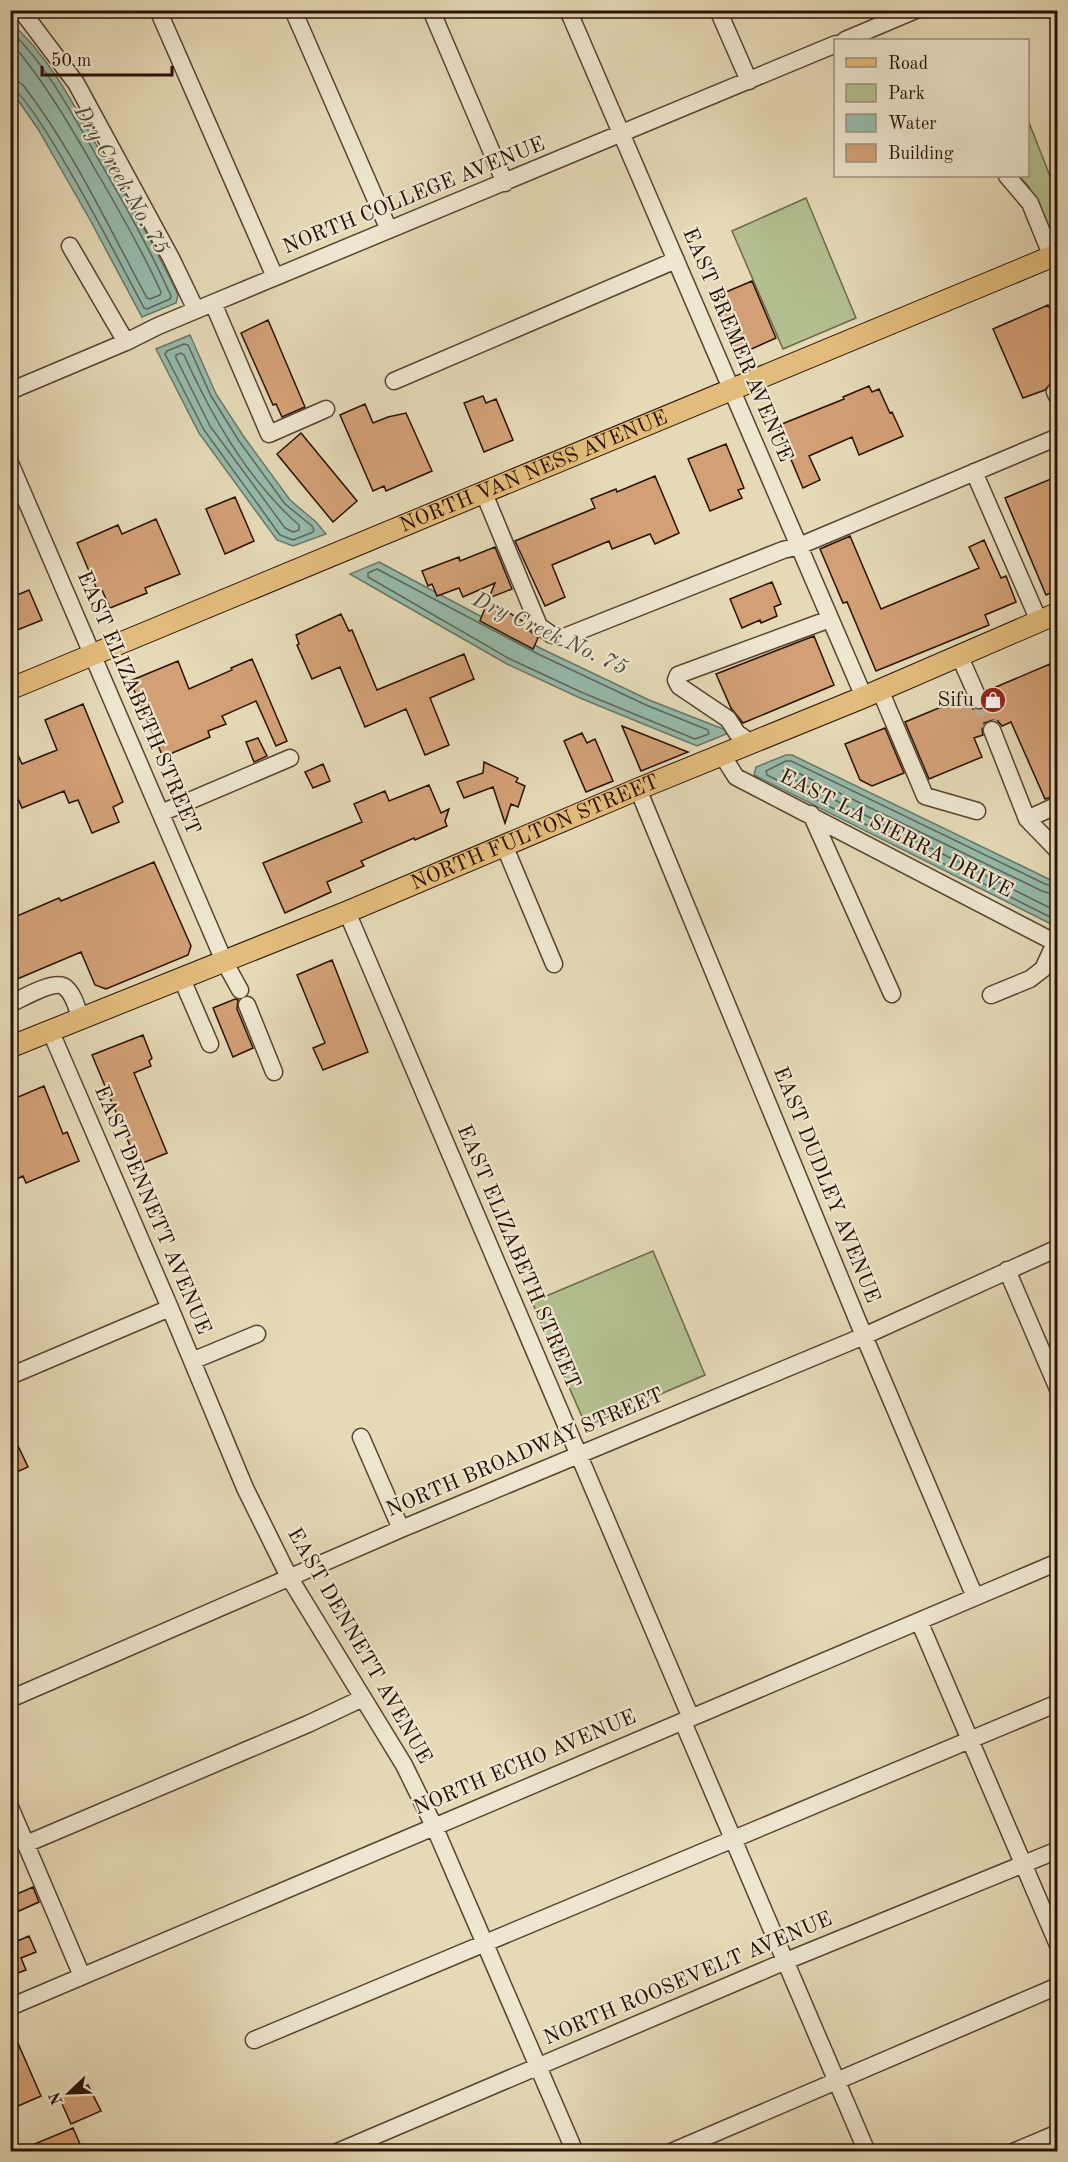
<svg xmlns="http://www.w3.org/2000/svg" width="1068" height="2162" viewBox="0 0 1068 2162" font-family="'Old Standard TT',serif">
	<style>
		.green { fill: #b3bf8f; stroke: #6e684a; stroke-width: 1.5 }
		.water { fill: #96baab; stroke: #6a7668; stroke-width: 1.5 }
		.lines { fill: none; stroke-linecap: round; stroke-linejoin: round }
		.shore { stroke: #606658; stroke-width: 1.5 }
		.building { fill: #d3a076; stroke: #291104; stroke-width: 1.5 }
		.minor-tunnel { stroke: #bfb192; stroke-width: 16; stroke-dasharray: 16 8; stroke-linecap: butt }
		.minor-casing { stroke: #584330; stroke-width: 19 }
		.major-casing { stroke: #291104; stroke-width: 23 }
		.minor { stroke: #eee6d0; stroke-width: 16 }
		.major { stroke: #e2bc7b; stroke-width: 21 }
		.labels { text-anchor: middle; dominant-baseline: central; stroke-width: 4.5; stroke-linejoin: round; paint-order: stroke }
		.street-label { font-size: 21px; fill: #291104; stroke: #eee6d0 }
		.poi-label { font-size: 21px; fill: #291104; stroke: #eee6d0; text-anchor: end }
		.water-label { font-size: 22px; font-style: italic; fill: #4f4c3e; stroke: #eee6d0 }
	</style>
	<rect width="100%" height="100%" fill="#e5d9b6"/>
	<filter id="stains"><feTurbulence type="fractalNoise" baseFrequency=".00333" numOctaves="4"/><feColorMatrix values="0 0 0 0 .2 0 0 0 0 .09 0 0 0 0 .02 0 0 0 .5 -.17"/></filter>
	<radialGradient id="worn" r=".72"><stop offset=".6" stop-color="#630" stop-opacity="0"/><stop offset="1" stop-color="#630" stop-opacity=".3"/></radialGradient>
	<!-- green -->
	<path class="green" d="M1028 120 1057 194V233L1049 236 1029 187 1019 176H1028Z
		M806 198 856 318 783 349 732 231Z
		M653 1251 705 1375 586 1426 532 1302Z"/>
	<!-- water -->
	<path class="water" d="M10 22C48 55 73 103 97 146 126 195 154 244 178 295L176 303 142 317 89 218 38 129 11 90Z
		M190 335 216 394 244 437 290 500 316 522 326 534 293 546 277 540 199 433 156 349Z
		M379 562 540 648 649 700 731 732 697 746 580 698 507 664 350 574Z
		M786 755H792L1057 883V927L754 775 756 767Z"/>
	<g class="lines">
		<!-- shore -->
		<path class="shore" d="M10 30C45 64 69 108 93 150 121 198 148 245 171 296L170 299 147 309 144 308C128 278 32 90 10 88
			M10 41C44 81 70 125 96 171 119 210 142 250 161 292L160 295 150 299 147 298C108 226 73 150 23 85L17 81 10 80
			M184 344 188 345 211 396 239 441 285 504 312 526 314 530 313 532 293 540 280 535 204 430 165 354 167 351Z
			M181 353 184 355C211 415 249 482 299 525V530L293 532 285 528 210 426 176 358V355Z
			M377 569 538 654 646 705 708 730 709 734 695 739 583 693 510 659 368 577V573Z
			M1058 888 1045 884 791 761H786L766 771 767 775 1058 921
			M1058 896 1042 891 790 769 783 771 785 775 1058 912"/>
	</g>
	<!-- building -->
	<path class="building" d="M752 281 776 338 738 355 712 298Z
		M1048 305 1050 309 1058 305V375L1050 378 1052 382 1045 390 1023 398 993 329Z
		M268 320 305 407 282 417 276 404 273 405 241 333Z
		M869 386 872 392 879 389 890 413 892 412 903 436 859 455 852 437 809 456 820 480 803 488 777 426 844 399 843 397Z
		M483 396 486 403 496 399 513 440 484 452 464 403Z
		M365 404 373 423 388 417 406 413 432 471 386 491 384 486 373 491 340 415Z
		M301 433 357 501 333 522 277 454Z
		M726 444 744 488 738 490 742 498 710 511 688 459Z
		M655 476 679 533 655 544 650 534 612 549 609 541 552 565 565 597 545 606 515 541 595 508 591 499 616 489 617 492Z
		M1058 476V590L1046 595 1005 498Z
		M235 497 254 541 225 554 206 509Z
		M156 519 180 574 145 588 147 593 110 608 102 590 98 592 77 543 118 525 122 534Z
		M850 536 881 609 979 568 969 547 984 540 1001 578 1006 576 1016 602 985 615 989 625 876 671 847 602 843 603 820 549Z
		M495 547 512 589 489 598 495 583 463 597 459 588 437 596 432 584 428 586 422 571 459 557 460 561Z
		M772 582 781 604 774 607 777 616 761 623 760 620 742 628 730 599Z
		M29 590 42 620 10 633V598Z
		M488 600 526 623 530 631 538 638 533 649 480 621Z
		M341 614 349 631 352 630 377 690 464 654 474 679 430 698 449 745 425 755 406 709 365 727 340 667 312 679 297 645 299 644 296 635Z
		M814 636 834 685 743 723 731 708 716 674Z
		M252 659 287 741 276 746 256 701 222 716 226 724 208 731 210 737 163 757 130 681 178 661 189 689 232 670 231 668Z
		M1050 664 1058 681V795L1045 799 1011 722 1002 726 998 721 993 720 984 723 982 729 983 735 974 738 982 757 929 779 905 722 958 700 961 707 969 704 973 709 983 710 988 706V695L998 691 996 687Z
		M83 704 123 802 113 807 119 822 92 833 78 800 69 803 64 791 22 808 10 780V737L22 764 57 750 45 720Z
		M622 726 688 752 641 771Z
		M885 728 904 773 872 786 860 780 845 744Z
		M582 733 587 743 595 739 613 781 586 792 564 741Z
		M258 738 267 756 254 762 246 742Z
		M484 762 518 778 516 782 525 786 518 807 511 804 505 823 493 787 464 798 457 782 483 773Z
		M323 764 330 781 313 788 305 772Z
		M429 785 441 813 449 809 445 821 447 826 415 840 414 838 361 861 364 866 327 882 331 892 285 913 263 863 362 822 354 804 385 791 389 801Z
		M154 862 191 946 188 955 106 989 95 985 81 952 10 982V919L59 898 61 901Z
		M332 960 368 1052 323 1070 313 1048 325 1043 297 975Z
		M235 999 238 1000 237 1009 253 1048 233 1057 213 1008Z
		M143 1035 152 1058 149 1061 151 1066 134 1073 167 1153 138 1165 92 1055Z
		M44 1086 63 1134 67 1132 79 1161 26 1183 23 1176 11 1182V1100Z
		M10 1429 28 1467 10 1475Z
		M33 1887 39 1902 10 1915V1897Z
		M10 1933 15 1942 29 1936 36 1952 21 1958 26 1970 10 1976Z
		M10 2025 41 2096 16 2107 10 2094Z
		M88 2085 101 2111 71 2124 59 2097Z
		M73 2128 83 2151H18Z"/>
	<g class="lines">
		<!-- minor-tunnel -->
		<path class="minor-tunnel" d="M979 700 992 730"/>
		<!-- minor casing -->
		<g class="minor-casing">
			<path id="minor" d="M21 10 76 83 171 258 196 310
				M158 10 275 277
				M293 10 389 230
				M431 10 505 183
				M568 10 864 697
				M718 10 749 81
				M845 40 916 10
				M1007 176 1030 203 1052 257
				M70 246 126 342
				M213 303 269 434 326 409
				M394 381 676 260
				M10 391 126 342 158 326 213 303 836 44
				M1055 392 1058 398
				M10 463 224 961 240 990
				M974 472 1039 621
				M483 491 539 626 552 635 564 637 783 550 799 546 1058 437
				M959 655 979 700
				M880 690 925 796 977 811
				M992 730 1027 819 1058 851
				M750 742 737 733 728 719 679 686 676 680 678 675 830 619
				M722 755 736 777 1058 944
				M638 789 864 1336 975 1597
				M161 813 290 758
				M811 814 892 994
				M1027 819 1058 805
				M504 845 554 964
				M347 912 691 1718
				M181 977 210 1044
				M991 995 1030 979 1043 969 1055 943
				M10 1004C23 998 56 978 66 988 74 995 77 1008 80 1017
				M247 1005 274 1072
				M50 1030 170 1308 245 1488 289 1577 404 1765 434 1826 575 2152
				M1007 1270 1058 1389
				M192 1361 257 1334
				M10 1376 170 1308
				M361 1437 401 1529
				M919 1621 1058 1945
				M10 1699 401 1529 864 1336 1058 1248
				M683 1722 867 2152
				M10 1807 82 1976
				M26 1844 308 1724 363 1698
				M10 2007 1058 1562
				M254 2040 1058 1703
				M337 2152 786 1961 1058 1850
				M671 2152 1058 1986
				M1013 2152 1058 2133"/>
		</g>
		<!-- major casing -->
		<g class="major-casing">
			<g id="major">
				<path id="s1" d="M10 689 1058 254"/>
				<path id="s2" d="M10 1047 347 912 638 789 864 697 1058 613"/>
			</g>
		</g>
		<!-- minor -->
		<use href="#minor" class="minor"/>
		<!-- major -->
		<use href="#major" class="major"/>
	</g>
	<!-- icons -->
	<defs>
		<g id="shop-disc" transform="scale(1.35)"><circle r="9.5" fill="#8f2418" stroke="#eee6d0"/><path d="M-5-2.5h2.3a2.7 3.5 0 0 1 5.4 0H5L5.5 6h-11ZM-1.5-2.5h3a1.5 2.3 0 0 0-3 0Z" fill="#fff"/></g>
	</defs>
	<g fill-rule="evenodd">
		<use href="#shop-disc" x="993" y="700"/>
	</g>
	<g class="labels">
		<!-- street labels -->
		<g class="street-label">
			<text transform="translate(414 196) rotate(-22)">NORTH COLLEGE AVENUE</text>
			<text transform="translate(737 345) rotate(67)">EAST BREMER AVENUE</text>
			<text stroke="none"><textPath href="#s1" startOffset="567">NORTH VAN NESS AVENUE</textPath></text>
			<text transform="translate(138 703) rotate(67)">EAST ELIZABETH STREET</text>
			<text stroke="none"><textPath href="#s2" startOffset="567">NORTH FULTON STREET</textPath></text>
			<text transform="translate(896 834) rotate(27)">EAST LA SIERRA DRIVE</text>
			<text transform="translate(826 1185) rotate(68)">EAST DUDLEY AVENUE</text>
			<text transform="translate(152 1210) rotate(67)">EAST DENNETT AVENUE</text>
			<text transform="translate(518 1257) rotate(67)">EAST ELIZABETH STREET</text>
			<text transform="translate(525 1453) rotate(-23)">NORTH BROADWAY STREET</text>
			<text transform="translate(359 1646) rotate(60)">EAST DENNETT AVENUE</text>
			<text transform="translate(525 1763) rotate(-23)">NORTH ECHO AVENUE</text>
			<text transform="translate(688 1979) rotate(-23)">NORTH ROOSEVELT AVENUE</text>
		</g>
		<!-- poi labels -->
		<g class="poi-label">
			<text x="974" y="700">Sifu</text>
		</g>
		<!-- water labels -->
		<g class="water-label">
			<text transform="translate(121 180) rotate(60)">Dry Creek No. 75</text>
			<text transform="translate(550 634) rotate(25)">Dry Creek No. 75</text>
		</g>
	</g>
	<!-- margin -->
	<rect width="1068" height="2162" fill="none" stroke="#e5d9b6" stroke-width="36"/>
	<rect x="12" y="12" width="1044" height="2138" fill="none" stroke="#291104" stroke-width="3"/>
	<rect x="18" y="18" width="1032" height="2126" fill="none" stroke="#291104" stroke-width="1.5"/>
	<!-- legend -->
	<rect x="834" y="39" width="195" height="138" fill="#eee6d0" stroke="#9f917e" stroke-width="1.5"/>
	<rect x="846" y="58" width="30" height="9" fill="#e2bc7b" stroke="#9f917e" stroke-width="1.5"/>
	<text x="888" y="69" font-size="18" fill="#291104">Road</text>
	<rect x="846" y="84" width="30" height="18" fill="#b3bf8f" stroke="#9f917e" stroke-width="1.5"/>
	<text x="888" y="99" font-size="18" fill="#291104">Park</text>
	<rect x="846" y="114" width="30" height="18" fill="#96baab" stroke="#9f917e" stroke-width="1.5"/>
	<text x="888" y="129" font-size="18" fill="#291104">Water</text>
	<rect x="846" y="144" width="30" height="18" fill="#d3a076" stroke="#9f917e" stroke-width="1.5"/>
	<text x="888" y="159" font-size="18" fill="#291104">Building</text>
	<!-- north arrow -->
	<g transform="translate(69 2093) rotate(247)" stroke="#eee6d0" stroke-width="4.5" paint-order="stroke">
	<path d="M0-4.5L10 22L0 15L-10 22Z" fill="#291104"/>
	<text y="-9" font-size="16" font-weight="bold" text-anchor="middle" fill="#291104">N</text>
	</g>
	<!-- scale -->
	<path d="M42 66v9h130v-9" fill="none" stroke="#291104" stroke-width="3"/>
	<text x="51" y="66" font-size="18" fill="#291104" stroke="#eee6d0" stroke-width="4.5" paint-order="stroke">50 m</text>
	<rect width="100%" height="100%" filter="url(#stains)"/>
	<rect width="100%" height="100%" fill="url(#worn)"/>
</svg>
